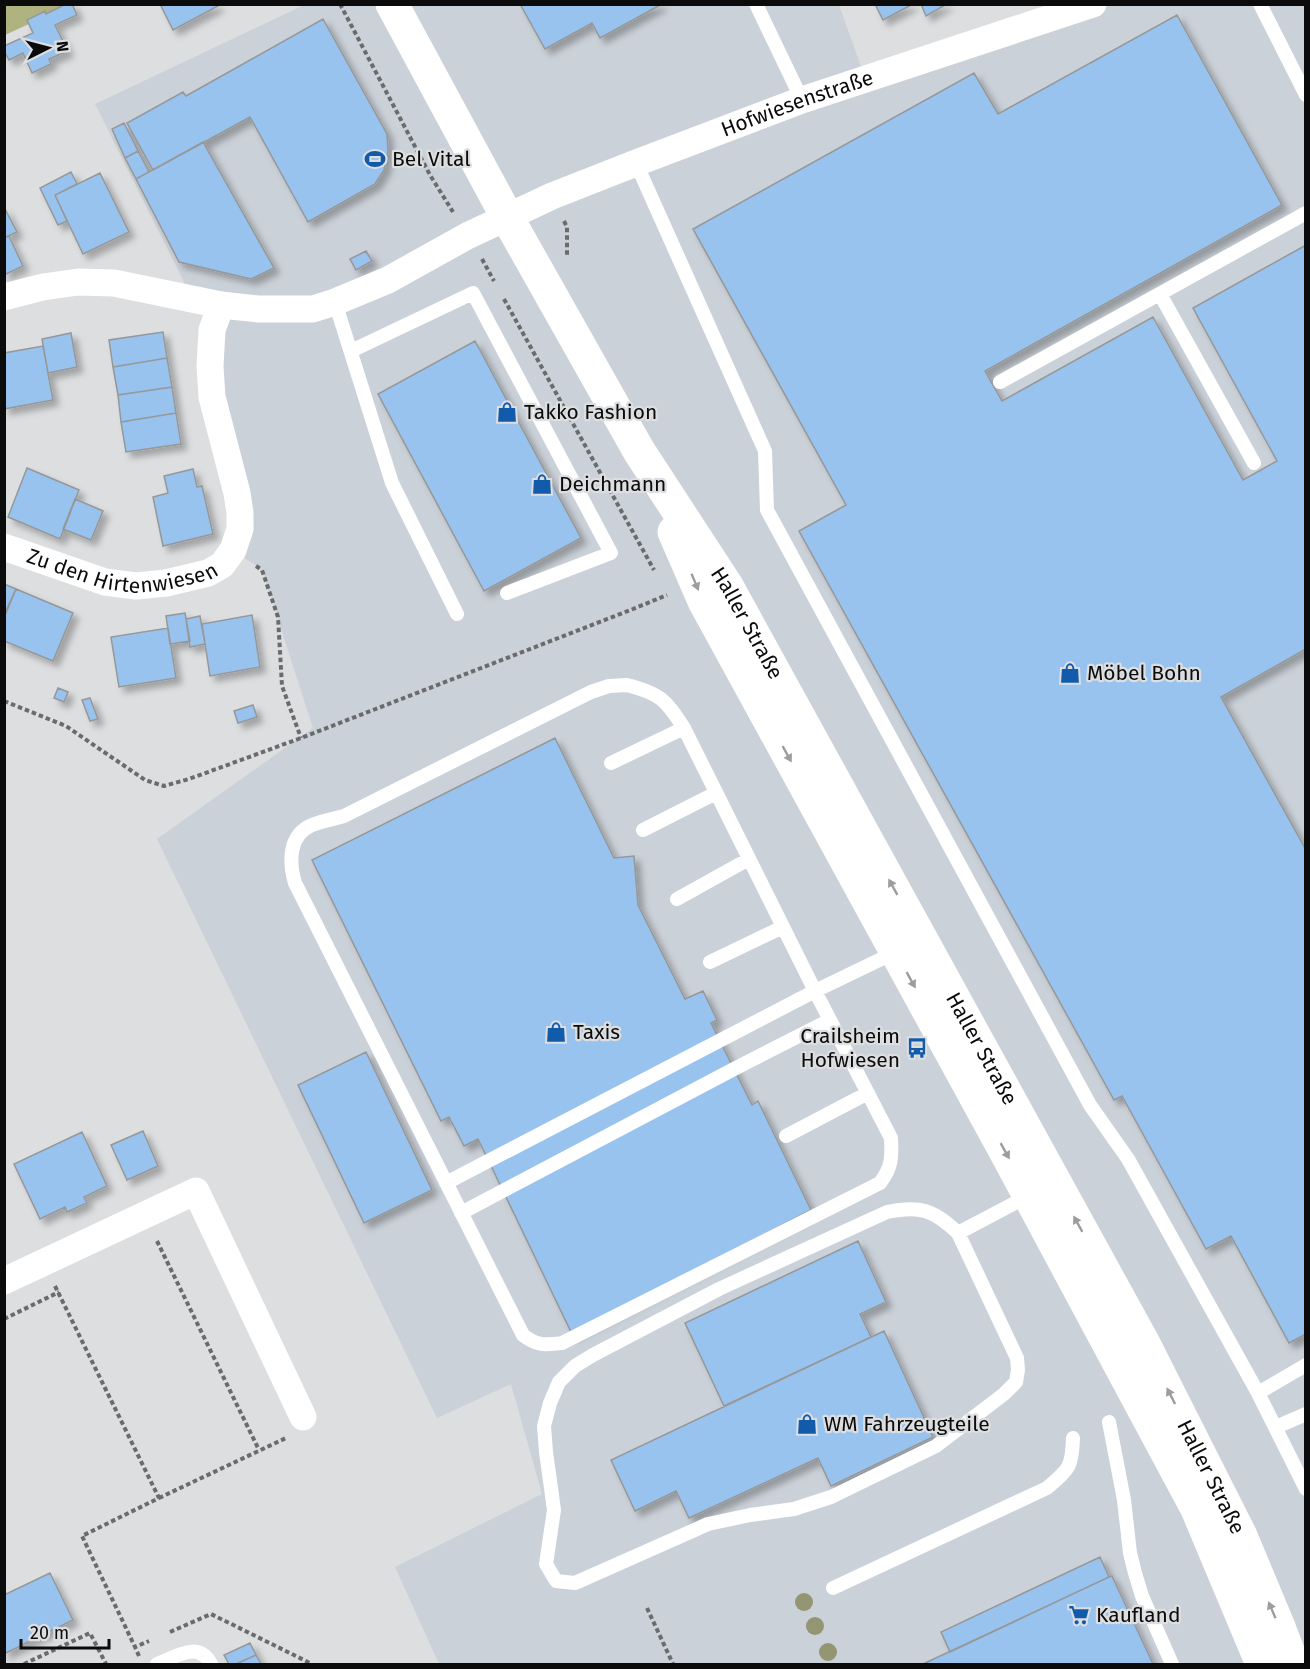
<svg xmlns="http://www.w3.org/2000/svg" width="1310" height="1669" viewBox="0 0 1310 1669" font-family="'Fira Sans',sans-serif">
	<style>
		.built { fill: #cbd1d8 }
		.green { fill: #aeb380 }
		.building { fill: #98c3ef; stroke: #969798; stroke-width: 1.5; filter: url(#shadow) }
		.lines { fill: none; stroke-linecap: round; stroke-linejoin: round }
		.path { stroke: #6a6b6c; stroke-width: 4; stroke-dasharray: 4.5 3; stroke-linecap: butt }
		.service { stroke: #fff; stroke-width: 14 }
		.minor { stroke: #fff; stroke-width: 27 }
		.secondary { stroke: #fff; stroke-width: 33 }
		.tree { fill: #939573 }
		.oneway { fill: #9d9d9e }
		.labels { text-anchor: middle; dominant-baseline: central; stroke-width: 4.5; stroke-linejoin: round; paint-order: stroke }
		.street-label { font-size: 21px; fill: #0b0b0c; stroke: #dddee0 }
		.poi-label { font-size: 21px; fill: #0b0b0c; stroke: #dddee0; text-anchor: start }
	</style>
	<defs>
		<filter id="shadow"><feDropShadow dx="5.5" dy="5.5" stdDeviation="3" flood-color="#0004"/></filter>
	</defs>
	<rect width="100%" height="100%" fill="#dddee0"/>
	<!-- built -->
	<path class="built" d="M304 5H839L862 69 1047 5H1305V1664H439L395 1567 542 1494 511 1384 437 1418 157 839 313 728 262 570 233 550 212 397 221 305 190 298 183 280 95 104Z"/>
	<!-- green -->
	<path class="green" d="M70 4V5L5 35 4 5Z"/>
	<!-- building -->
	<path class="building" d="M66 4H72L77 15 55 25 68 51 49 59 51 64 32 73 23 53 9 60 4 51V46L33 33 27 20 45 11 46 14Z
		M160 4H217L218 6 173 30Z
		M520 4H662L600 38 592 23 545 49Z
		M875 4H913L883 20Z
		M921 4H947L926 16Z
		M1177 15 1282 205 985 371 1002 401 1153 317 1243 480 1277 461 1193 308 1306 245V649L1221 697 1306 850V1334L1289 1343 1231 1236 1206 1249 1122 1096 1114 1100 799 531 846 505 693 229 974 73 998 114Z
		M323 19 387 134 388 151 384 170 375 184 308 222 250 117 153 170 127 123 183 92 186 96Z
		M124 123 138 151 125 158 112 129Z
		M203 142 274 268 251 279 179 262 136 179Z
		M138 151 149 172 136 179 125 158Z
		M71 172 77 184 55 195 67 221 58 225 40 188Z
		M100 173 129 232 83 254 55 195Z
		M4 207 17 232 4 238Z
		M9 236 23 266 4 275V238Z
		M366 251 372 261 356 270 350 259Z
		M163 332 167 358 113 367 109 340Z
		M71 333 77 367 48 373 42 339Z
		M475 341 581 538 484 591 378 394Z
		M43 346 53 400 4 409V353Z
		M167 358 172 387 118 395 113 367Z
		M172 387 176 413 121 422 118 395Z
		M176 413 181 444 126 452 121 422Z
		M27 468 79 490 60 539 8 517Z
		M193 469 197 487 202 486 213 534 163 546 153 497 168 493 164 476Z
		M75 499 103 511 91 540 63 529Z
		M4 584 16 589 6 613 4 612Z
		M16 589 73 613 53 661 4 641V615Z
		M185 613 190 641 170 644 166 616Z
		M252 615 260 667 210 676 202 624Z
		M200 616 205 644 190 647 186 619Z
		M168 628 176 678 119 687 111 637Z
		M58 688 68 692 64 702 54 698Z
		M90 698 98 719 90 721 82 700Z
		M253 705 257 717 238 723 234 711Z
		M555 738 614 858 634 856 638 905 685 999 703 991 717 1020 711 1023 752 1105 758 1101 811 1210 572 1334 478 1139 464 1146 449 1117 441 1121 312 860Z
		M366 1052 432 1190 364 1223 298 1085Z
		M143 1131 158 1166 127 1180 111 1145Z
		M82 1132 107 1186 84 1197 87 1203 67 1212 65 1207 40 1219 14 1164Z
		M858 1241 886 1302 860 1314 871 1337 724 1406 685 1323Z
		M884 1331 933 1437 831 1486 818 1458 689 1518 676 1491 635 1511 611 1460Z
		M1100 1557 1109 1577 950 1652 941 1632Z
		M50 1573 73 1620 4 1654V1595Z
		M1112 1576 1153 1664H923L1109 1577Z
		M250 1643 256 1655 236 1664H229L224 1655Z
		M256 1655 261 1664H236Z"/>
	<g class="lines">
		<!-- path -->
		<path class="path" d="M340 4 430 175 453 212
			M564 221 567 227V257
			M482 259 494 281
			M504 299 654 570
			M256 566 262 570 278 617 282 686 301 738
			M4 701 66 726 145 780 164 786 189 779 301 738 633 609 667 595
			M157 1241 259 1450
			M55 1286 159 1498 82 1536 135 1647
			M4 1319 59 1292
			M159 1498 286 1438
			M647 1608 673 1664
			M170 1632 211 1614 312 1664
			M139 1656 135 1647 149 1641
			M24 1664 90 1633 106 1664"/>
		<!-- service -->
		<path class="service" d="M756 4 802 100
			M1260 4 1306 95
			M636 163 765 451 767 510 1090 1105 1128 1159 1258 1393 1306 1489
			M1160 294 1254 463
			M335 302 392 483 457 614
			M351 351 473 293 611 553 507 593
			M1000 382 1306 213
			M627 685C661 694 665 699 684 728L815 991 891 1138C892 1158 892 1167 880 1183L562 1343C544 1345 537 1346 523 1335L295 883C289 863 288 835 312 825 322 821 333 819 344 816L591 692 609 686Z
			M611 763 684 728
			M643 830 716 793
			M677 899 749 859
			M710 962 783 927
			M786 1136 868 1093
			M446 1183 815 991 898 951
			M461 1213 734 1069 830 1020
			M958 1233C934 1210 920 1205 887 1212L719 1289 593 1355 575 1366 559 1382 550 1403 544 1426 546 1452 554 1510 546 1564 556 1581 575 1583 708 1524 750 1515 794 1509 831 1497 936 1446 1004 1394 1016 1382 1018 1370 1017 1358 958 1233 1030 1195
			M1258 1393 1306 1365
			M1109 1422 1124 1500 1130 1553 1135 1573 1142 1596 1172 1664
			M1276 1427 1306 1414
			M833 1588 1047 1488C1069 1469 1072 1468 1073 1438
			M157 1664C176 1657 198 1640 211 1664"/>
		<!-- minor -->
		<g class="minor">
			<path id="s1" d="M4 297 43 287 78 282 114 283 221 305 258 309H313L335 302 388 280 467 236 552 196 636 163 802 100 1093 4"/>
			<path id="s2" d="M4 547 105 582 136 586 166 583 208 573 222 565 233 550 240 529V513L237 493 212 397 210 366 212 330 221 305"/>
			<path d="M4 1281 196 1191 303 1417"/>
		</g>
		<!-- secondary -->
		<g class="secondary">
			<path id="s3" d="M392 4 507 217 639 451 727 586 1143 1342 1241 1536 1279 1627 1293 1664"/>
			<path d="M674 532 704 601 1004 1149 1197 1509 1262 1664"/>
		</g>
	</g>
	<!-- trees -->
	<g class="tree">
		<circle cx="804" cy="1602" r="9"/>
		<circle cx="815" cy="1626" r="9"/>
		<circle cx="828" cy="1652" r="9"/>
	</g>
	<!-- one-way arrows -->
	<defs><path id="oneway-solid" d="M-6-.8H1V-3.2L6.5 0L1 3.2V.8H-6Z" transform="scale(1.5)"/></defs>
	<g class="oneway">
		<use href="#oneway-solid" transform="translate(695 582) rotate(67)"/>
		<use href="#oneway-solid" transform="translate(787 754) rotate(61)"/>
		<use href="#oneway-solid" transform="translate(893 887) rotate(-119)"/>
		<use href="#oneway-solid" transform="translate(911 980) rotate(61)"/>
		<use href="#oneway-solid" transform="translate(1005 1151) rotate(61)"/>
		<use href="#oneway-solid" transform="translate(1078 1224) rotate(-119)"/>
		<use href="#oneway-solid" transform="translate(1171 1396) rotate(-117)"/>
		<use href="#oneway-solid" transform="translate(1272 1610) rotate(-113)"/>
	</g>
	<!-- icons -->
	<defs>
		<g id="stadium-bare" transform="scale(1.62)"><path d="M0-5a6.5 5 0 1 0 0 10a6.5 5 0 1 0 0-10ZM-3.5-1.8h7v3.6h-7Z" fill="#125bab" stroke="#dddee0" stroke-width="2.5" paint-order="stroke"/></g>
		<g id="shop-bare" transform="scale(1.62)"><path d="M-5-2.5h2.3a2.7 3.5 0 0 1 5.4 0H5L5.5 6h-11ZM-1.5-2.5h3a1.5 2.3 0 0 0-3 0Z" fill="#125bab" stroke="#dddee0" stroke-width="2.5" paint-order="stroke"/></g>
		<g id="bus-bare" transform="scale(1.62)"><path d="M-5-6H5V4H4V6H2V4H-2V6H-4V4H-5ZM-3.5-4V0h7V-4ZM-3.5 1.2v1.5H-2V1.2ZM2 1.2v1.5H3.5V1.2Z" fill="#125bab" stroke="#dddee0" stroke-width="2.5" paint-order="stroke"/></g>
		<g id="supermarket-bare" transform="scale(1.62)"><path d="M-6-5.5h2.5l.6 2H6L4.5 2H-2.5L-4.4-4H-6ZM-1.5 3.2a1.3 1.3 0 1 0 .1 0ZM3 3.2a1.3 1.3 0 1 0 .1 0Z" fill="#125bab" stroke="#dddee0" stroke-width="2.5" paint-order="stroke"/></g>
	</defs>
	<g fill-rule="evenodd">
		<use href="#stadium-bare" x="375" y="159"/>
		<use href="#shop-bare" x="507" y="412"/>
		<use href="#shop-bare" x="542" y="484"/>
		<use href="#shop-bare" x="1070" y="673"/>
		<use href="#shop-bare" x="556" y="1032"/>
		<use href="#bus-bare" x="917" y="1048"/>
		<use href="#shop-bare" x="807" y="1424"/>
		<use href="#supermarket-bare" x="1079" y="1615"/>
	</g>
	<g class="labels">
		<!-- street labels -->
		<g class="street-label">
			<text stroke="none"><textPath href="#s1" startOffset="840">Hofwiesenstraße</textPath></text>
			<text stroke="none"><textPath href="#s2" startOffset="123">Zu den Hirtenwiesen</textPath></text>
			<text stroke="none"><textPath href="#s3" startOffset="714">Haller Straße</textPath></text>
			<text stroke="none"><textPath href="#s3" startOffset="1200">Haller Straße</textPath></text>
			<text stroke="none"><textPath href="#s3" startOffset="1686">Haller Straße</textPath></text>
		</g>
		<!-- poi labels -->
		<g class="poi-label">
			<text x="392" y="159">Bel Vital</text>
			<text x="524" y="412">Takko Fashion</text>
			<text x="559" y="484">Deichmann</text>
			<text x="1087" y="673">Möbel Bohn</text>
			<text x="573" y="1032">Taxis</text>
			<text x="900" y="1036" text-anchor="end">Crailsheim<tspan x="900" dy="24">Hofwiesen</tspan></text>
			<text x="824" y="1424">WM Fahrzeugteile</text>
			<text x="1096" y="1615">Kaufland</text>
		</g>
	</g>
	<!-- border -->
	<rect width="1310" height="1669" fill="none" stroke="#0b0b0c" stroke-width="12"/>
	<!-- north arrow -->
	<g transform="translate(48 48) rotate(84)" stroke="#dddee0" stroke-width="4.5" paint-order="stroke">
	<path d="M0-4.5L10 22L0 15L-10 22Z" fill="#0b0b0c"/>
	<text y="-9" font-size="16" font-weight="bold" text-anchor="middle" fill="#0b0b0c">N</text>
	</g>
	<!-- scale -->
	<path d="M21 1639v9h88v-9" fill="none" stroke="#0b0b0c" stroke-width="3"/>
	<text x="30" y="1639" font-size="18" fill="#0b0b0c" stroke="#dddee0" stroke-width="4.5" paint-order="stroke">20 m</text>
</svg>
